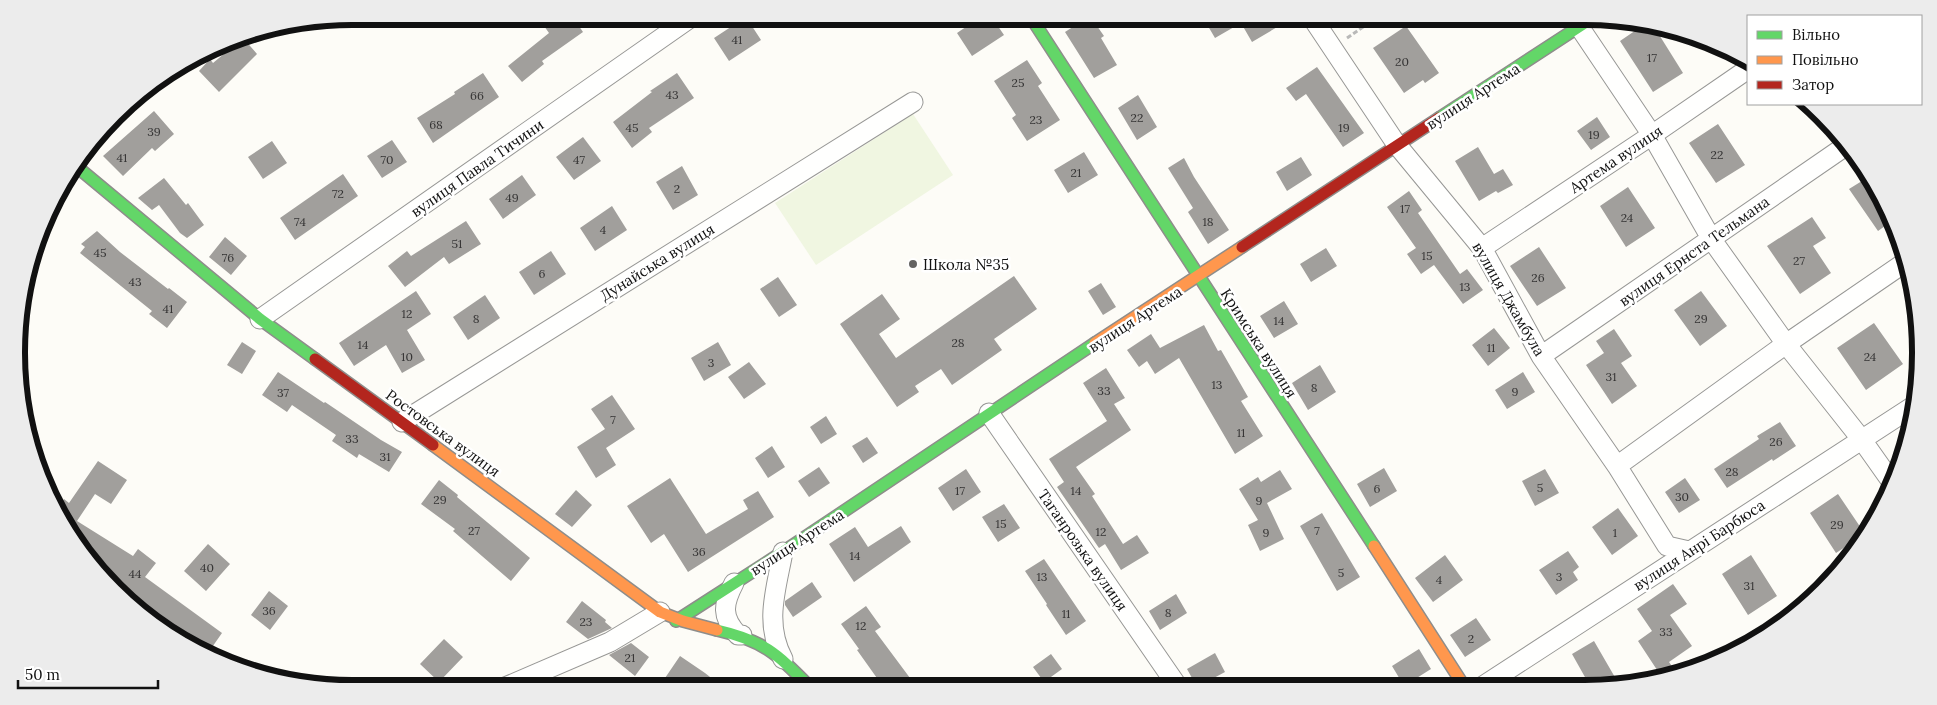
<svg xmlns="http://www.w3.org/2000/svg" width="1937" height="705" viewBox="0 0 1937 705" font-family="Lora,serif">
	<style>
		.pitch { fill: #f0f6e1 }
		.building { fill: #a19f9c }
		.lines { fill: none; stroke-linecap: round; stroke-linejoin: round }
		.street-casing { stroke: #979795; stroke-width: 21 }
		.fast-casing { stroke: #8e8d8b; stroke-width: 14 }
		.slow-casing { stroke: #8e8d8b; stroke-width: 14 }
		.jam-casing { stroke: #8e8d8b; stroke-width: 14 }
		.path { stroke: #b9b9b8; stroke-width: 3; stroke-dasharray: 5 2.5; stroke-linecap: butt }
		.street { stroke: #fffffe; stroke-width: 19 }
		.fast { stroke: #63d668; stroke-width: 11 }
		.slow { stroke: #ff974d; stroke-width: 11 }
		.jam { stroke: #b3261e; stroke-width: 11 }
		.poi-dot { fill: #646362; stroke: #fff; stroke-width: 2 }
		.labels { text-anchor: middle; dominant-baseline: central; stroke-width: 5; stroke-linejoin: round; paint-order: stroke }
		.number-label { font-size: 12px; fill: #353434 }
		.street-label { font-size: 15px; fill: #111; stroke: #fff }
		.poi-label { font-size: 15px; fill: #111; stroke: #fff; text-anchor: start }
		.rim { fill: none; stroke: #111; stroke-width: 6 }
	</style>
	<rect width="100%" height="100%" fill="#fdfcf7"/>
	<!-- pitch -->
	<path class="pitch" d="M913 114 953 175 816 265 775 203Z"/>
	<!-- building -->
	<path class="building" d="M537 16H572L583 32 542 61 544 64 522 82 508 66 549 33Z
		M982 16H991L1004 35 972 56 957 33Z
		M1090 16 1104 36 1101 38 1117 65 1094 78 1065 32Z
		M1213 16H1296L1252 42 1241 23 1215 38 1205 21Z
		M746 17 761 40 729 61 714 38Z
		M1645 24 1653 25 1683 73 1653 92 1620 41Z
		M1406 26 1439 73 1425 83 1423 80 1404 93 1373 48Z
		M243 38 257 54 219 92 199 71 210 59 213 63Z
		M1027 60 1042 83 1038 86 1060 120 1027 141 1012 118 1016 115 994 81Z
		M1317 67 1364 133 1343 147 1306 94 1296 101 1286 88Z
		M483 73 499 97 433 143 417 118 455 94 454 92Z
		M677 73 694 98 649 128 652 132 632 148 613 122 652 92 650 91Z
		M1138 95 1157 127 1137 140 1118 108Z
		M154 111 174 134 155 151 152 148 123 176 103 156Z
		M1597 117 1610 137 1591 150 1577 131Z
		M1718 124 1745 165 1716 183 1689 143Z
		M583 137 601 161 574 180 556 157Z
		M392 140 407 162 382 178 367 156Z
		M272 141 287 163 263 179 248 157Z
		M1478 147 1494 174 1503 169 1513 185 1498 193 1496 191 1479 201 1455 161Z
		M1084 152 1098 175 1068 193 1054 170Z
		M1301 157 1312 175 1287 191 1276 172Z
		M1184 158 1194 177 1229 230 1208 244 1188 212 1193 208 1168 168Z
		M682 166 698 195 673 210 656 182Z
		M343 174 358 196 295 240 280 218Z
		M522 175 536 195 503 219 489 199Z
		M1870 176 1876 185 1892 221 1878 231 1849 189Z
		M164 178 186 205 188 203 204 225 187 238 180 233 159 205 152 210 138 198Z
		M1628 187 1655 228 1626 247 1600 206Z
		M1409 191 1422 210 1418 213 1460 274 1467 269 1483 290 1463 304 1434 265 1421 274 1407 254 1416 248 1387 207Z
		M612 206 627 230 595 251 580 228Z
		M1812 217 1826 238 1813 246 1831 273 1800 294 1767 246Z
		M466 221 481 244 449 264 444 257 405 287 388 266 407 251 411 256Z
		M97 231 120 252 168 289 169 288 187 302 167 328 149 314 152 311 80 253 85 247 81 244Z
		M225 237 247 256 231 275 209 257Z
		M1539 247 1566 288 1537 306 1510 266Z
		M1326 248 1337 266 1311 282 1300 264Z
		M551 251 566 274 534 295 519 272Z
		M1014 276 1037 309 994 339 1002 350 952 385 941 369 915 386 919 392 897 407 840 324 882 294 900 319 879 334 896 358Z
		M778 277 797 305 779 317 760 289Z
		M1101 283 1116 307 1103 315 1088 291Z
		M416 291 431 314 407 330 425 360 402 373 386 345 354 366 339 343Z
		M1701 291 1727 326 1700 346 1674 310Z
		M485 295 500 318 468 340 453 317Z
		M1284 301 1298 324 1274 338 1260 316Z
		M1874 323 1903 364 1866 390 1837 348Z
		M1204 325 1218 351 1221 350 1248 397 1241 401 1263 436 1235 454 1179 358 1155 374 1147 361 1139 367 1127 350 1151 334 1160 348Z
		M1494 328 1510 348 1488 366 1472 345Z
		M1614 329 1632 356 1621 363 1637 386 1612 404 1586 365 1604 353 1596 341Z
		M242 342 256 351 242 374 227 365Z
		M718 342 731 365 704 381 691 358Z
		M749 362 766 384 744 399 728 377Z
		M1320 365 1336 392 1308 410 1292 383Z
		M1106 368 1125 398 1114 404 1131 430 1076 467 1095 494 1092 496 1123 544 1137 535 1149 553 1121 570 1105 544 1099 548 1057 487 1064 482 1049 459 1107 421 1083 383Z
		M278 372 324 403 325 402 381 440 402 452 389 472 359 454 357 458 332 441 336 435 292 405 287 412 262 395Z
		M1523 372 1535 392 1507 409 1495 390Z
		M612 395 635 429 606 448 616 465 596 478 577 447 605 429 591 409Z
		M826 416 837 434 821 444 810 427Z
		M1780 422 1796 446 1773 461 1772 459 1727 488 1714 469 1759 439 1757 436Z
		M867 437 878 453 863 463 852 446Z
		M772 446 785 467 768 478 755 458Z
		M98 461 127 480 111 504 95 494 77 521 133 556 138 549 156 563 145 577 222 633 208 653 150 614 152 612 114 583 73 539 56 508 58 509 64 499 69 503Z
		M819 467 830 483 809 497 798 481Z
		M1384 468 1397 491 1370 507 1357 484Z
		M966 469 981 492 953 511 938 488Z
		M1545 469 1559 493 1535 506 1522 481Z
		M1280 470 1292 489 1267 503 1284 539 1260 551 1248 525 1258 520 1239 489 1258 477 1261 482Z
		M670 478 706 534 748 509 743 500 758 491 774 517 688 572 664 534 651 543 627 506Z
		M1685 478 1700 500 1679 513 1665 492Z
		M439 480 458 495 457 497 530 558 511 581 453 531 455 529 421 504Z
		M576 490 592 505 572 527 555 514Z
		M1838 494 1865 534 1836 553 1810 513Z
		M1004 504 1020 528 998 542 982 517Z
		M1618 508 1638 536 1612 555 1592 527Z
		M1322 513 1360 577 1337 591 1300 526Z
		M901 526 911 542 854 582 829 544 855 527 868 547Z
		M208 544 230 564 206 591 184 571Z
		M1568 551 1579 567 1573 572 1578 580 1556 595 1539 570Z
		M1445 555 1463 580 1433 602 1415 578Z
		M1751 555 1777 596 1748 615 1722 574Z
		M1044 559 1086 621 1066 635 1046 605 1047 604 1025 571Z
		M812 582 822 597 793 617 785 605V601Z
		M1673 584 1687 604 1670 615 1692 646 1669 662 1676 672 1661 676 1638 641 1652 631 1637 609Z
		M269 591 288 606 270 630 251 615Z
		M1176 594 1187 613 1160 630 1149 611Z
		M582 601 606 620 605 622 612 628 588 639 566 622Z
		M866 606 881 627 875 631 910 678 897 688H884L857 650 859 649 841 624Z
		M1476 618 1491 640 1465 657 1450 635Z
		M444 639 463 657 439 682 420 664Z
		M1594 641 1620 686H1590L1572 654Z
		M631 643 649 657 635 676 609 655Z
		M1419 649 1431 669 1404 686 1392 666Z
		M1215 653 1225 672 1197 687 1187 669Z
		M1051 654 1062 669 1044 682 1033 667Z
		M680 656 705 673 724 688H680L665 678Z"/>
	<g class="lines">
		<!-- street casing -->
		<g class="street-casing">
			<path id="street" d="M1311 16 1397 145 1482 248 1541 356 1617 466 1667 546 1689 551
				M1572 16 1652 135 1712 240 1786 344 1862 440 1891 481
				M1482 248 1652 135 1748 69
				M260 319 693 16
				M1541 356 1847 145
				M989 413 1178 687
				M402 422 913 102
				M1617 466 1786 344 1907 261
				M783 552C776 590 764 623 783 659
				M734 583C723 604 721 617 738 635H742
				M1483 686 1915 405
				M503 688 610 642 660 612"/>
		</g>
		<!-- fast casing -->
		<g class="fast-casing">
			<path id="fast" d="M1030 16 1374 546
				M1439 118 1594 17
				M76 166 260 319 315 359
				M676 621 783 552 1095 343
				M717 630C765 641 777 654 811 688"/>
		</g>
		<!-- slow casing -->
		<g class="slow-casing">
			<path id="slow" d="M1095 343 1242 247
				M433 445 660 612 683 621 717 630
				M1374 546 1464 686"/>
		</g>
		<!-- jam casing -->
		<g class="jam-casing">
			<path id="jam" d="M1242 247 1439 118
				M315 359 433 445"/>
		</g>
		<!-- path -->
		<path class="path" d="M1347 38 1379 16"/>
		<!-- street -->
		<use href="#street" class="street"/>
		<!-- fast -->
		<use href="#fast" class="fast"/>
		<!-- slow -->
		<use href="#slow" class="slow"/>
		<!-- jam -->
		<use href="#jam" class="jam"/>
	</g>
	<!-- markers -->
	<circle class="poi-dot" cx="913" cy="264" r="5"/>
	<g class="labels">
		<!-- number labels -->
		<g class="number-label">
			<text x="737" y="39">41</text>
			<text x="1652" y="57">17</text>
			<text x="1402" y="61">20</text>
			<text x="1018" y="82">25</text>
			<text x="672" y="94">43</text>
			<text x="477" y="95">66</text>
			<text x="1137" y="117">22</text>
			<text x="1036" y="119">23</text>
			<text x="436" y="124">68</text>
			<text x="632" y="127">45</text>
			<text x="1344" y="127">19</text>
			<text x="154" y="131">39</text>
			<text x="1594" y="134">19</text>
			<text x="1717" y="154">22</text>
			<text x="122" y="157">41</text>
			<text x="387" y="159">70</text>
			<text x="579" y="159">47</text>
			<text x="1076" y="172">21</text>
			<text x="677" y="188">2</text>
			<text x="338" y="193">72</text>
			<text x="512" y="197">49</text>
			<text x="1405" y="208">17</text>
			<text x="1627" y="217">24</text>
			<text x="300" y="221">74</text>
			<text x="1208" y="221">18</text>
			<text x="603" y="229">4</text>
			<text x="457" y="243">51</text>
			<text x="100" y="252">45</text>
			<text x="1427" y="255">15</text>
			<text x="228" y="257">76</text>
			<text x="1799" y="260">27</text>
			<text x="542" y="273">6</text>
			<text x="1538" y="277">26</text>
			<text x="135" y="281">43</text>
			<text x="1465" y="286">13</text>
			<text x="168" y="308">41</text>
			<text x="407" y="313">12</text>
			<text x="476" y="318">8</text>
			<text x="1701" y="318">29</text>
			<text x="1279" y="320">14</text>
			<text x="958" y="342">28</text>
			<text x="363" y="344">14</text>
			<text x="1491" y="347">11</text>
			<text x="407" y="356">10</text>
			<text x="1870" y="356">24</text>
			<text x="711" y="362">3</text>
			<text x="1611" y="376">31</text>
			<text x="1217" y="384">13</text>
			<text x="1314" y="387">8</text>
			<text x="1104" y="390">33</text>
			<text x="1515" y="391">9</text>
			<text x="283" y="392">37</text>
			<text x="613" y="419">7</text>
			<text x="1241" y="432">11</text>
			<text x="352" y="438">33</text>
			<text x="1776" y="441">26</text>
			<text x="385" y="456">31</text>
			<text x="1732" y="471">28</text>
			<text x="1540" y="487">5</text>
			<text x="1377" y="488">6</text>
			<text x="960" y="490">17</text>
			<text x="1076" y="490">14</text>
			<text x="1682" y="496">30</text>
			<text x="440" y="499">29</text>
			<text x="1259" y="500">9</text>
			<text x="1001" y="523">15</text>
			<text x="1837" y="524">29</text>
			<text x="474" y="530">27</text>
			<text x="1317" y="530">7</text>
			<text x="1101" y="531">12</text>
			<text x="1266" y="532">9</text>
			<text x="1615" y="532">1</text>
			<text x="699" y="551">36</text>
			<text x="855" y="555">14</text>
			<text x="207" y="567">40</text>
			<text x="1341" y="572">5</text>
			<text x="135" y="573">44</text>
			<text x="1042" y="576">13</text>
			<text x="1559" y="576">3</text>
			<text x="1439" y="579">4</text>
			<text x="1749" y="585">31</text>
			<text x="269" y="610">36</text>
			<text x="1168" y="612">8</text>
			<text x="1066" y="613">11</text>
			<text x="586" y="621">23</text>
			<text x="861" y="625">12</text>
			<text x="1666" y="631">33</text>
			<text x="1471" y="638">2</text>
			<text x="630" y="657">21</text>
		</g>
		<!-- street labels -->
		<g class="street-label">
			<text transform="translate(1473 96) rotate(-33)">вулиця Артема</text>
			<text transform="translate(1616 159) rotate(-34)">Артема вулиця</text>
			<text transform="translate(477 168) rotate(-35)">вулиця Павла Тичини</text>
			<text transform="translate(1694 251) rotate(-35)">вулиця Ернста Тельмана</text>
			<text transform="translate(657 262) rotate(-32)">Дунайська вулиця</text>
			<text transform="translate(1509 299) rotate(60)">вулиця Джамбула</text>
			<text transform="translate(1135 319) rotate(-33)">вулиця Артема</text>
			<text transform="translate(1259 343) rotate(57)">Кримська вулиця</text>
			<text transform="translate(443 433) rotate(36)">Ростовська вулиця</text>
			<text transform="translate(797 542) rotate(-33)">вулиця Артема</text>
			<text transform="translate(1699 545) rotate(-33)">вулиця Анрі Барбюса</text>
			<text transform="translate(1083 550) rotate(55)">Таганрозька вулиця</text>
		</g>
		<!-- poi labels -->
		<g class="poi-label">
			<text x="923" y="264">Школа №35</text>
		</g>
	</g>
	<!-- crop -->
	<path d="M0 0H1937V705H0ZM352 25H1585A327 327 0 0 1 1912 352V353A327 327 0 0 1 1585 680H352A327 327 0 0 1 25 353V352A327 327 0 0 1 352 25Z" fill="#ececec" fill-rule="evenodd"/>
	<path class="rim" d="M352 25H1585A327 327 0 0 1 1912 352V353A327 327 0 0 1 1585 680H352A327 327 0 0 1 25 353V352A327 327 0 0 1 352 25Z"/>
	<!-- legend -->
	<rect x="1747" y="15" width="175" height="90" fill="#ffffff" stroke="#a0a0a0"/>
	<rect x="1757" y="31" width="25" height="8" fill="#63d668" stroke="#a0a0a0"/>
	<text x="1792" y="40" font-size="15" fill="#111111">Вільно</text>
	<rect x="1757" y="56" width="25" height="8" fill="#ff974d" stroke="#a0a0a0"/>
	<text x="1792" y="65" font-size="15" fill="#111111">Повільно</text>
	<rect x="1757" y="81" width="25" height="8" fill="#b3261e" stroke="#a0a0a0"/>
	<text x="1792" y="90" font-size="15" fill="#111111">Затор</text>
	<!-- scale -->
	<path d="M18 680v8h140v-8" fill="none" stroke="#111111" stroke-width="2.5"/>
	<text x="25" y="680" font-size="15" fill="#111111" stroke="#ffffff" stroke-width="4" paint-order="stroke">50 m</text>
</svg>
